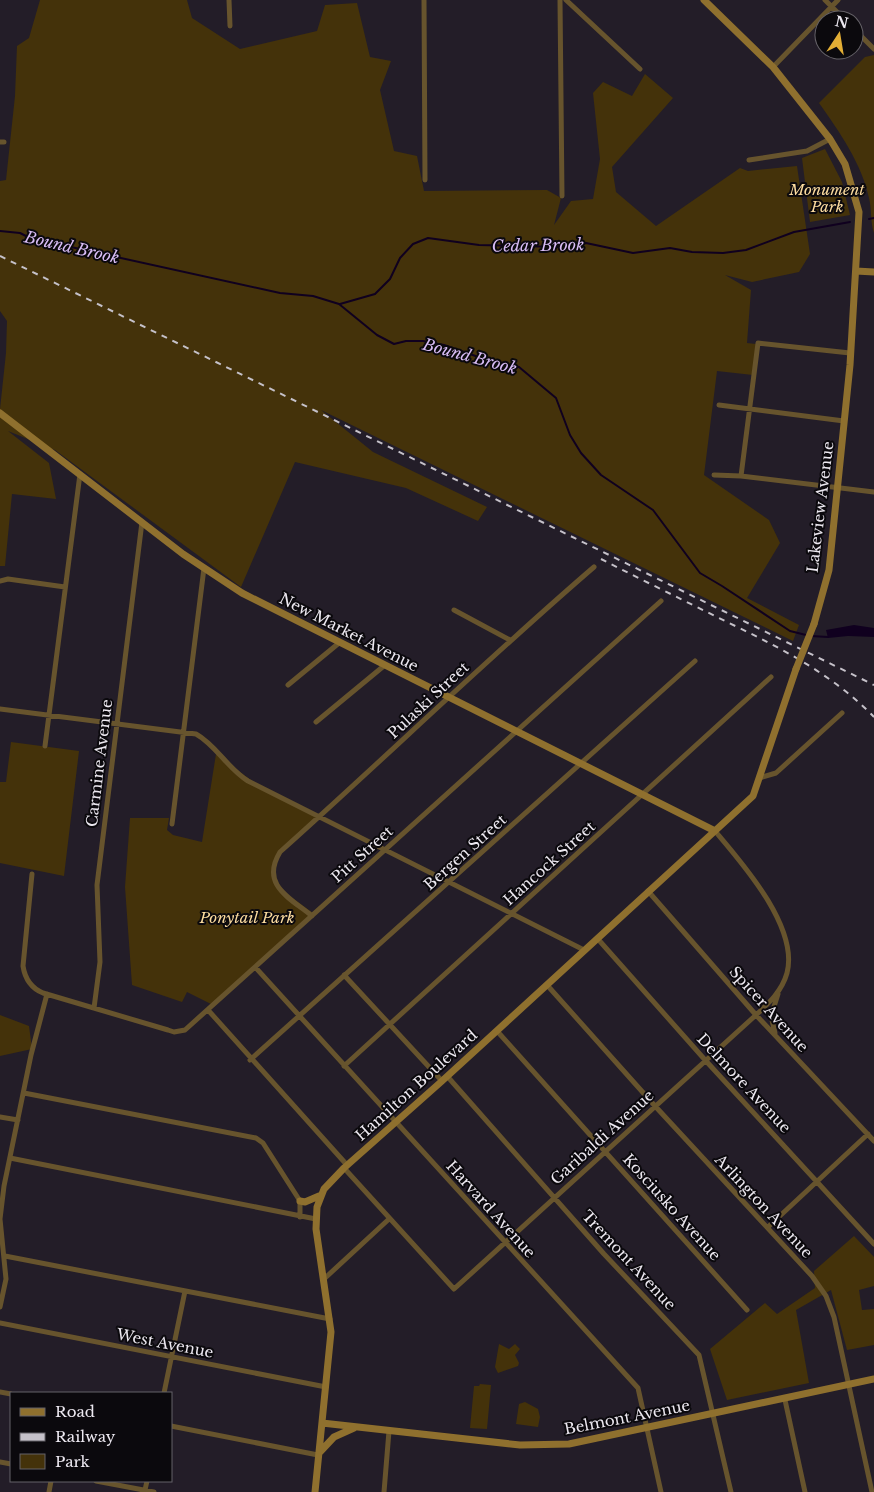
<svg xmlns="http://www.w3.org/2000/svg" width="874" height="1492" viewBox="0 0 874 1492" font-family="'Libre Baskerville',serif">
	<style>
		.green { fill: #44320a }
		.water { fill: #10001f }
		.lines { fill: none; stroke-linecap: round; stroke-linejoin: round }
		.stream { stroke: #10001f; stroke-width: 2 }
		.street { stroke: #67542d; stroke-width: 5 }
		.secondary { stroke: #8f702e; stroke-width: 7 }
		.rail { stroke: #c5c1c9; stroke-width: 2; stroke-dasharray: 6 6; stroke-linecap: butt }
		.secondary-bridge { stroke: #8f702e; stroke-width: 7 }
		.labels { text-anchor: middle; dominant-baseline: central; stroke-width: 4; stroke-linejoin: round; paint-order: stroke }
		.park-label { font-size: 15px; font-style: italic; fill: #fbdb9f; stroke: #0b090d }
		.street-label { font-size: 15px; fill: #ece8f0; stroke: #0b090d }
		.water-label { font-size: 16px; font-style: italic; fill: #d8bcf5; stroke: #0b090d }
	</style>
	<rect width="100%" height="100%" fill="#231d28"/>
	<!-- green -->
	<path class="green" d="M40 0H187L192 18 240 49 317 31 325 5 357 3 370 57 391 61 380 90 394 151 417 156 424 191 547 190 561 198 554 225 571 201 593 199 600 159 593 93 603 82 632 96 645 74 673 98 612 167 616 192 656 226 740 168 748 171 797 166 810 254 799 272 752 282 725 275 751 290 747 343 756 344 753 375 717 371 704 475 769 520 780 543 747 598 799 625 793 641 321 410 373 452 487 507 478 521 406 488 295 462 241 587 55 450 8 431 49 463 56 499 12 494 5 566H0V409L6 353 7 321 0 311V181L6 180 15 96 17 46 29 38Z
		M874 55V233C870 221 872 210 869 198 862 164 839 131 819 103L865 57Z
		M825 149 842 182 850 215 810 222 802 158Z
		M11 742 79 751 64 876 0 863V782H6Z
		M216 754 260 787 319 817 275 858 276 886 313 913 213 1005 187 992 182 1002 132 985 125 887 130 818H169L167 830 173 835 202 842Z
		M0 1015 29 1026 32 1049 0 1056Z
		M854 1236 874 1257V1286L859 1290 862 1310 874 1309V1345L847 1350 831 1290 796 1310 809 1383 727 1400 710 1349 765 1303 777 1314 815 1288 814 1271Z
		M499 1344 509 1349 515 1344 520 1349 515 1355 519 1363 518 1366 498 1373 495 1367Z
		M480 1384 491 1385 487 1429 470 1428 474 1386H479Z
		M525 1402 538 1409 540 1417 538 1427 516 1424 519 1404Z"/>
	<!-- water -->
	<path class="water" d="M854 625 874 628V637L848 636 828 638 826 630Z"/>
	<g class="lines">
		<!-- stream -->
		<path class="stream" d="M869 219 874 218
			M0 231 20 233 30 238 280 293 313 296 339 304 377 335 394 344 406 341H423L444 345 487 360 519 367 556 398 570 435 581 453 601 475 653 510 700 573 722 586 790 631 806 635
			M340 304 375 294 390 279 400 258 413 244 428 238 479 245 561 247 586 243 633 253 670 248 692 252 723 253 746 250 794 232 850 222
			M811 636 828 637"/>
		<!-- street -->
		<path class="street" d="M229 0 230 26
			M424 0 425 180
			M560 0 562 196
			M566 0 640 69
			M825 0 845 20
			M854 29 874 49
			M773 67 838 0
			M0 142H4
			M749 160 807 151 830 139
			M719 405 844 421
			M714 475 741 476 874 492
			M741 476 758 343 850 353
			M0 581 8 579 65 587
			M454 610 510 640
			M288 685 339 643
			M0 709 196 734C216 745 227 768 248 781L584 950
			M316 722 385 665
			M45 746 80 474
			M759 778 776 773 842 713
			M172 824 204 568
			M32 874 23 966C25 979 31 988 43 993L168 1030 174 1032 185 1030 661 601
			M648 891 756 1015 874 1141
			M312 916C290 898 260 885 280 852 385 758 487 659 594 567
			M597 938 706 1061 874 1244
			M255 967 638 1388 661 1492
			M344 975 442 1081
			M547 985 655 1106 812 1276 826 1296 834 1317 872 1492
			M94 1008 100 962 97 885 142 522
			M208 1010 347 1165
			M497 1031 747 1310
			M775 1033 771 1016 778 994
			M250 1060 695 661
			M344 1066 771 677
			M447 1076 604 1254 699 1355 731 1492
			M24 1093 256 1138 263 1143 300 1201V1217
			M0 1117 18 1120
			M10 1158 316 1219
			M344 1168 454 1289 756 1015C769 1003 782 991 787 973 799 927 742 863 715 831
			M768 1227 868 1134
			M5 1256 330 1319
			M324 1279 389 1219
			M0 1307 6 1279 0 1219 4 1186 31 1055 47 994
			M0 1323 326 1387
			M0 1392 11 1394
			M164 1393 185 1291
			M785 1400 805 1492
			M171 1426 318 1455
			M0 1462 11 1464
			M96 1481 154 1492
			M145 1490 147 1481
			M49 1492 51 1481
			M384 1492 389 1431"/>
		<!-- secondary -->
		<path class="secondary" d="M704 0 773 67 830 139 845 164 859 212 850 365 829 570 814 624
			M856 271 874 272
			M0 413 183 554 242 593 715 831
			M300 1201 305 1202 319 1196
			M322 1423 520 1445 569 1444 874 1379
			M319 1453 334 1437 354 1428
			M315 1492 331 1332 316 1229 317 1207 324 1189 344 1168 442 1081 753 796 796 669"/>
		<!-- rail -->
		<path class="rail" d="M0 256 874 685
			M601 559C642 580 685 601 727 622 781 648 832 674 874 717"/>
		<!-- secondary-bridge -->
		<path class="secondary-bridge" d="M796 669 814 624"/>
	</g>
	<g class="labels">
		<!-- park labels -->
		<g class="park-label">
			<text x="827" y="189">Monument<tspan x="827" dy="17">Park</tspan></text>
			<text x="247" y="917">Ponytail Park</text>
		</g>
		<!-- street labels -->
		<g class="street-label">
			<text transform="translate(820 507) rotate(-83)">Lakeview Avenue</text>
			<text transform="translate(349 632) rotate(27)">New Market Avenue</text>
			<text transform="translate(428 700) rotate(-43)">Pulaski Street</text>
			<text transform="translate(99 763) rotate(-83)">Carmine Avenue</text>
			<text transform="translate(465 852) rotate(-42)">Bergen Street</text>
			<text transform="translate(362 854) rotate(-42)">Pitt Street</text>
			<text transform="translate(549 863) rotate(-42)">Hancock Street</text>
			<text transform="translate(769 1009) rotate(48)">Spicer Avenue</text>
			<text transform="translate(744 1083) rotate(47)">Delmore Avenue</text>
			<text transform="translate(416 1085) rotate(-42)">Hamilton Boulevard</text>
			<text transform="translate(602 1137) rotate(-42)">Garibaldi Avenue</text>
			<text transform="translate(764 1206) rotate(47)">Arlington Avenue</text>
			<text transform="translate(672 1207) rotate(48)">Kosciusko Avenue</text>
			<text transform="translate(491 1209) rotate(48)">Harvard Avenue</text>
			<text transform="translate(629 1260) rotate(47)">Tremont Avenue</text>
			<text transform="translate(165 1343) rotate(11)">West Avenue</text>
			<text transform="translate(627 1417) rotate(-11)">Belmont Avenue</text>
		</g>
		<!-- water labels -->
		<g class="water-label">
			<text transform="translate(538 245) rotate(-1)">Cedar Brook</text>
			<text transform="translate(72 247) rotate(13)">Bound Brook</text>
			<text transform="translate(470 356) rotate(15)">Bound Brook</text>
		</g>
	</g>
	<!-- legend -->
	<rect x="10" y="1392" width="162" height="90" fill="#0b090d" stroke="#656268"/>
	<rect x="20" y="1408" width="25" height="8" fill="#8f702e" stroke="#656268"/>
	<text x="55" y="1417" font-size="15" fill="#ece8f0">Road</text>
	<rect x="20" y="1433" width="25" height="8" fill="#c5c1c9" stroke="#656268"/>
	<text x="55" y="1442" font-size="15" fill="#ece8f0">Railway</text>
	<rect x="20" y="1454" width="25" height="15" fill="#44320a" stroke="#656268"/>
	<text x="55" y="1467" font-size="15" fill="#ece8f0">Park</text>
	<!-- north arrow -->
	<g transform="translate(839 35) rotate(12)"><circle r="24" fill="#0b090d" stroke="#656268"/>
	<path d="M0-4L9 19L0 12L-9 19Z" fill="#e3ae35"/>
	<text y="-8" font-size="14" font-weight="bold" text-anchor="middle" fill="#ece8f0">N</text>
	</g>
</svg>
